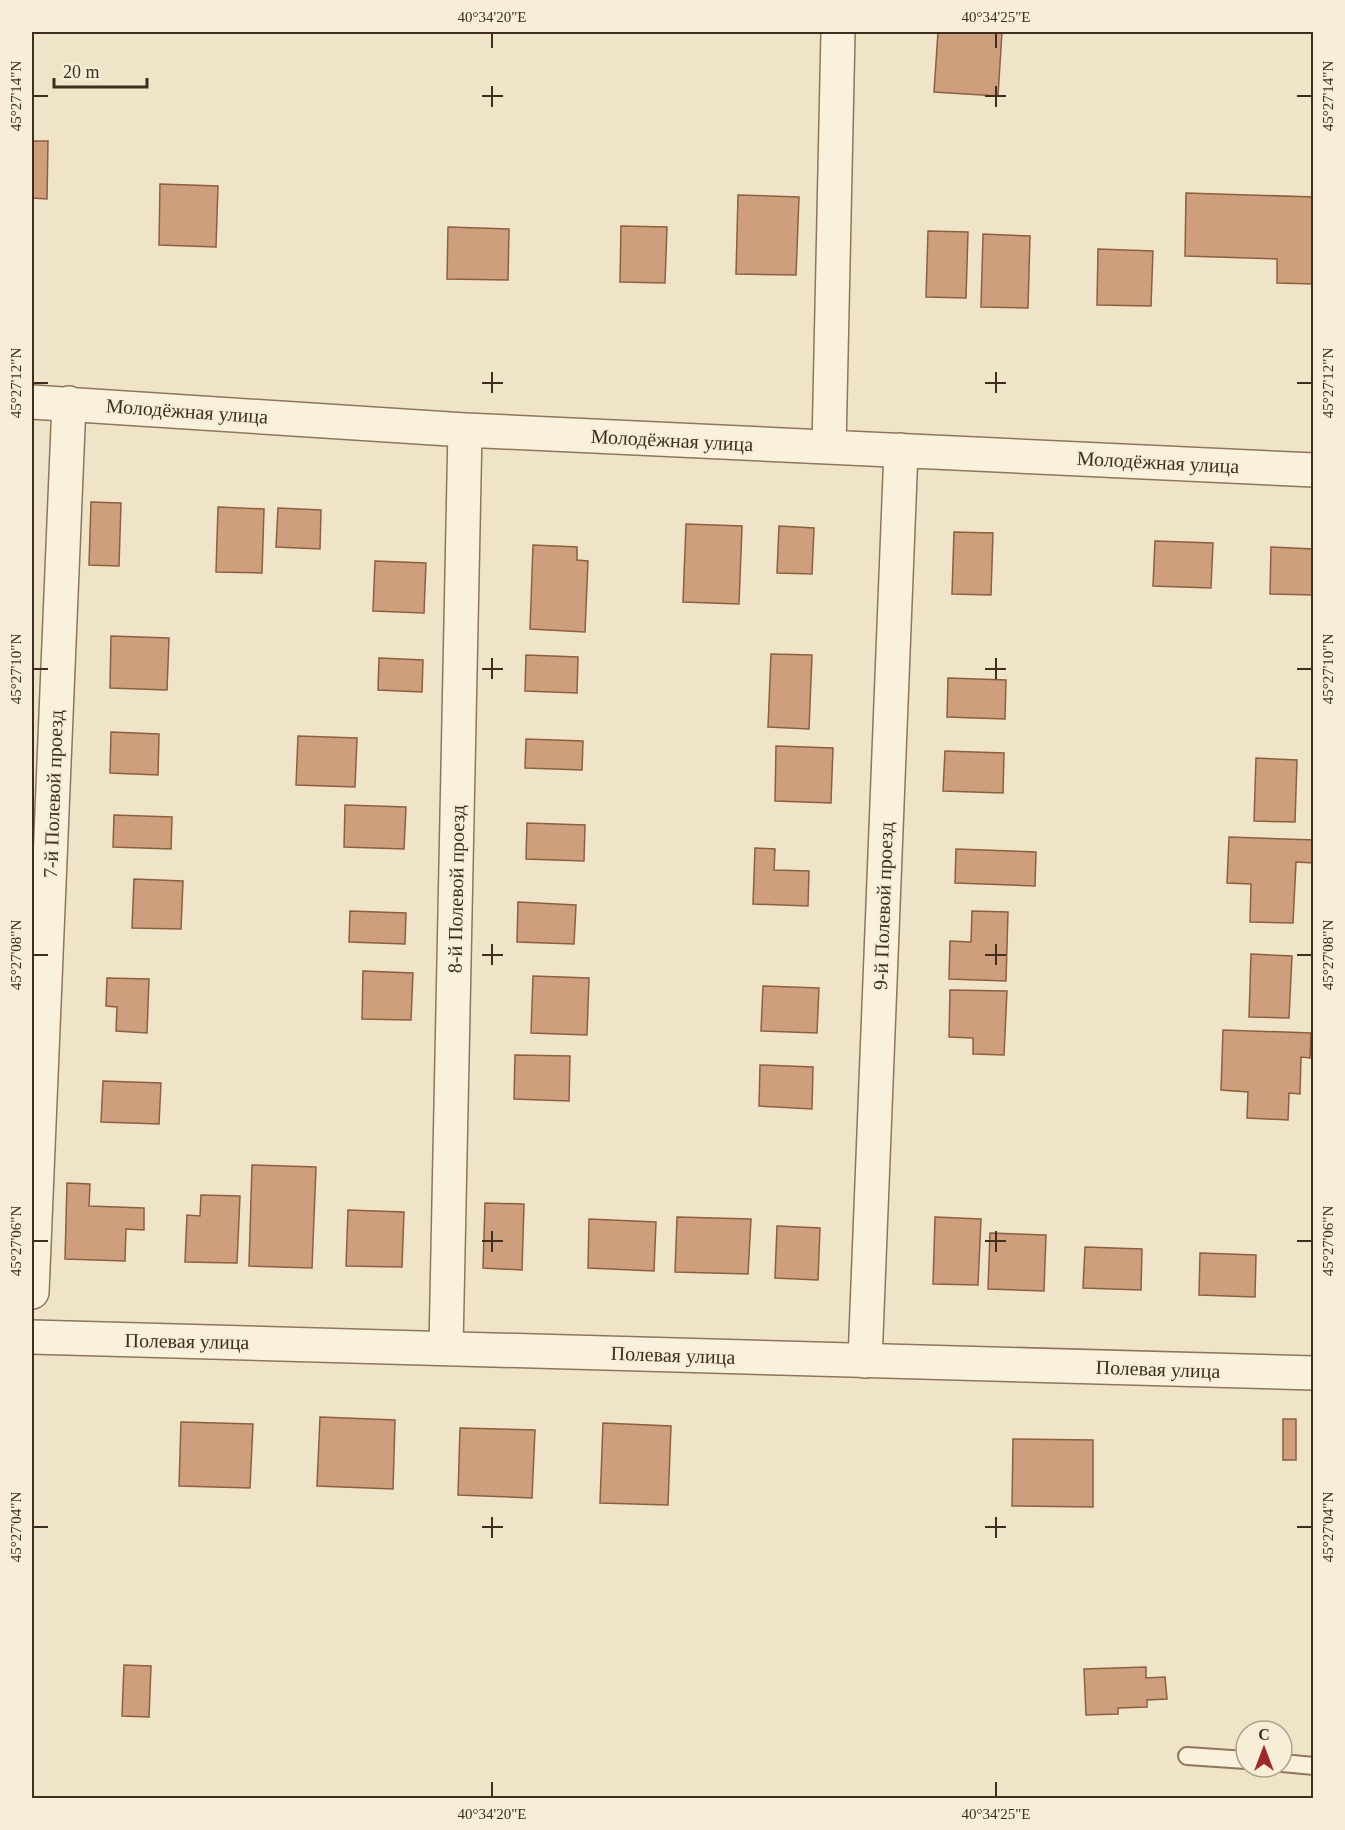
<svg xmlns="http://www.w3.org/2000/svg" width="1345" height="1830" viewBox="0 0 1345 1830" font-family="Georgia,serif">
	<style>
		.building { fill: #cf9f7d; stroke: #8d5f41; stroke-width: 1.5 }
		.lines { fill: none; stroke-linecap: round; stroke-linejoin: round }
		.service-casing { stroke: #8d765c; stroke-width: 20 }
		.minor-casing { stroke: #8d765c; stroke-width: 36 }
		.tertiary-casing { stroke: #8d765c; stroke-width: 36 }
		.service { stroke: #faf1dc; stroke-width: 16 }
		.minor { stroke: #faf1dc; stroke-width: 33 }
		.tertiary { stroke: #faf1dc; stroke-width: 33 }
		.ticks { fill: none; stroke: #3d2e20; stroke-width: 2 }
		.labels { text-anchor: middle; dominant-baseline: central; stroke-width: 4.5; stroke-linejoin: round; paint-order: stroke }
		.street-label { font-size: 20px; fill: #3d2e20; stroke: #f7eed8 }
		.neatline { fill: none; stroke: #3d2e20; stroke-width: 2 }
		.ticks-label { font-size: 15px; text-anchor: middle; fill: #3d2e20 }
	</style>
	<rect width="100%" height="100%" fill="#f0e4c8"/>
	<!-- building -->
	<path class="building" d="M938 32H1002L998 96 934 92Z
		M32 141H48L47 199 32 198Z
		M160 184 218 186 216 247 159 245Z
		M1186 193 1314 197V284L1277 283V259L1185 256Z
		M738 195 799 197 796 275 736 274Z
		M621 226 667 227 665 283 620 282Z
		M448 227 509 229 508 280 447 279Z
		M928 231 968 232 966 298 926 297Z
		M983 234 1030 236 1028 308 981 307Z
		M1098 249 1153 251 1151 306 1097 305Z
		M91 502 121 503 119 566 89 565Z
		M218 507 264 509 262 573 216 572Z
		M278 508 321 510 320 549 276 547Z
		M686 524 742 526 739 604 683 602Z
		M779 526 814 528 812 574 777 573Z
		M954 532 993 533 991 595 952 594Z
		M1155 541 1213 543 1211 588 1153 586Z
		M533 545 577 547V560L588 561 585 632 530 629Z
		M1271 547 1314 549V595L1270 594Z
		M375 561 426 563 424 613 373 611Z
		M111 636 169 638 167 690 110 688Z
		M771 654 812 655 809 729 768 727Z
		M526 655 578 657 577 693 525 691Z
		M379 658 423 660 422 692 378 690Z
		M948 678 1006 680 1005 719 947 717Z
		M111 732 159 734 158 775 110 773Z
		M298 736 357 738 355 787 296 785Z
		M526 739 583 741 582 770 525 768Z
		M776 746 833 748 831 803 775 801Z
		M945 751 1004 753 1003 793 943 791Z
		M1256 758 1297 760 1295 822 1254 821Z
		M345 805 406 807 404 849 344 847Z
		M114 815 172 817 171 849 113 847Z
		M527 823 585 825 584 861 526 859Z
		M1229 837 1314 840V863L1296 862 1293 923 1250 922 1251 884 1227 883Z
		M755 848 775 849 774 870 809 871 808 906 753 904Z
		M956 849 1036 852 1035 886 955 883Z
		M134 879 183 881 181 929 132 928Z
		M518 902 576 905 574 944 517 942Z
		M350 911 406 913 405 944 349 942Z
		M972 911 1008 912 1006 981 949 979 950 941 971 942Z
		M1251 954 1292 956 1289 1018 1249 1017Z
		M363 971 413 973 411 1020 362 1019Z
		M533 976 589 978 587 1035 531 1033Z
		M107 978 149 979 147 1033 116 1031 117 1007 106 1006Z
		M763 986 819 988 817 1033 761 1031Z
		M950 990 1007 991 1004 1055 973 1054V1038L949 1037Z
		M1223 1030 1311 1033 1310 1058 1301 1057 1300 1094 1289 1093 1288 1120 1247 1118 1248 1092 1221 1090Z
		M515 1055 570 1056 569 1101 514 1099Z
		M760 1065 813 1067 812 1109 759 1106Z
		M103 1081 161 1083 159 1124 101 1122Z
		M252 1165 316 1167 312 1268 249 1266Z
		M67 1183 90 1184 89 1206 144 1208V1230L126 1229 125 1261 65 1259Z
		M201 1195 240 1196 237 1263 185 1262 187 1215 200 1216Z
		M485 1203 524 1204 522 1270 483 1268Z
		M348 1210 404 1212 402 1267 346 1266Z
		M677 1217 751 1219 748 1274 675 1272Z
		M935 1217 981 1219 978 1285 933 1284Z
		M589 1219 656 1222 654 1271 588 1268Z
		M777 1226 820 1228 818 1280 775 1278Z
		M990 1233 1046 1235 1044 1291 988 1289Z
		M1085 1247 1142 1249 1141 1290 1083 1288Z
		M1200 1253 1256 1255 1255 1297 1199 1295Z
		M320 1417 395 1420 393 1489 317 1486Z
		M1283 1419H1296V1460H1283Z
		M181 1422 253 1424 250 1488 179 1486Z
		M603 1423 671 1426 668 1505 600 1503Z
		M460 1428 535 1430 532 1498 458 1495Z
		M1013 1439 1093 1440V1507L1012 1506Z
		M124 1665 151 1666 149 1717 122 1716Z
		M1146 1667V1678L1165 1677 1167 1699 1147 1700V1707L1118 1708V1714L1086 1715 1084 1669Z"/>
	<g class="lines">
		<!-- service casing -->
		<g class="service-casing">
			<path id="service" d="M1187 1756 1246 1760
				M1282 1763 1314 1766"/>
		</g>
		<!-- minor casing -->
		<g class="minor-casing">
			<path id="minor" d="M32 402 465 430 1314 470
				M829 447 838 32
				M32 1292 69 403
				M446 1348 465 430
				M865 1361 901 450"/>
		</g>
		<!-- tertiary casing -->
		<g class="tertiary-casing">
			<path id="tertiary" d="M32 1337 1314 1373"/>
		</g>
		<!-- service -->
		<use href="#service" class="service"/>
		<!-- minor -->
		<use href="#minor" class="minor"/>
		<!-- tertiary -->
		<use href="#tertiary" class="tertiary"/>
	</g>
	<!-- ticks -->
	<path class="ticks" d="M492 33V48M996 33V48M492 86V107M996 86V107M33 96H48M482 96H503M985 96H1006M1297 96H1312M492 372V393M996 372V393M33 383H48M482 383H503M985 383H1006M1297 383H1312M492 658V679M996 658V679M33 669H48M482 669H503M985 669H1006M1297 669H1312M492 944V965M996 944V965M33 955H48M482 955H503M985 955H1006M1297 955H1312M492 1231V1252M996 1231V1252M33 1241H48M482 1241H503M985 1241H1006M1297 1241H1312M492 1517V1538M996 1517V1538M33 1527H48M482 1527H503M985 1527H1006M1297 1527H1312M492 1782V1797M996 1782V1797"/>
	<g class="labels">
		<!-- street labels -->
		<g class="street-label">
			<text transform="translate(187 411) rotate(4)">Молодёжная улица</text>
			<text transform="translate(672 440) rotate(3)">Молодёжная улица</text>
			<text transform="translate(1158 462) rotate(3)">Молодёжная улица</text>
			<text transform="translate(53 794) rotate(-88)">7-й Полевой проезд</text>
			<text transform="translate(456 889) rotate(-89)">8-й Полевой проезд</text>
			<text transform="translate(883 906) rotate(-88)">9-й Полевой проезд</text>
			<text transform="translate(187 1341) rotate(1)">Полевая улица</text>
			<text transform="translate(673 1355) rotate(2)">Полевая улица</text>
			<text transform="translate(1158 1369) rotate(2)">Полевая улица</text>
		</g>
	</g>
	<!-- border -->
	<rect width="1345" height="1830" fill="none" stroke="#f7eed8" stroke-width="66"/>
	<!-- north arrow -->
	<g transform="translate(1264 1749)"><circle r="28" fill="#f7eed8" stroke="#ada18e" stroke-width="1.5"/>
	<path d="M0-4.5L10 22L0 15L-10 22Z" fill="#9e2a2b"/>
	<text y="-9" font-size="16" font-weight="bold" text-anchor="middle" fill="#3d2e20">С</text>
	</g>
	<!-- scale -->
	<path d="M54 78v9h93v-9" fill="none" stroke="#3d2e20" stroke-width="3"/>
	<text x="63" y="78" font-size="18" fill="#3d2e20" stroke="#f7eed8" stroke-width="4.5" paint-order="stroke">20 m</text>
	<rect x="33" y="33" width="1279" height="1764" class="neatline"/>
	<g class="ticks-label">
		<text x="492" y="22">40°34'20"E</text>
		<text x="996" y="22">40°34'25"E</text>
		<text transform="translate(16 96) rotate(-90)" y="5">45°27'14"N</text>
		<text transform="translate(1328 96) rotate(-90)" y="5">45°27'14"N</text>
		<text transform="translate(16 383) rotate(-90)" y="5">45°27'12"N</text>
		<text transform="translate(1328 383) rotate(-90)" y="5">45°27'12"N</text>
		<text transform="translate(16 669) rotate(-90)" y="5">45°27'10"N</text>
		<text transform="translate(1328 669) rotate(-90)" y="5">45°27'10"N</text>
		<text transform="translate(16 955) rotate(-90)" y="5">45°27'08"N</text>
		<text transform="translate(1328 955) rotate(-90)" y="5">45°27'08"N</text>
		<text transform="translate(16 1241) rotate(-90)" y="5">45°27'06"N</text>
		<text transform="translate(1328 1241) rotate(-90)" y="5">45°27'06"N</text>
		<text transform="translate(16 1527) rotate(-90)" y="5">45°27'04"N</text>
		<text transform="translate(1328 1527) rotate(-90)" y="5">45°27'04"N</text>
		<text x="492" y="1819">40°34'20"E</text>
		<text x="996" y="1819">40°34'25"E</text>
	</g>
</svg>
